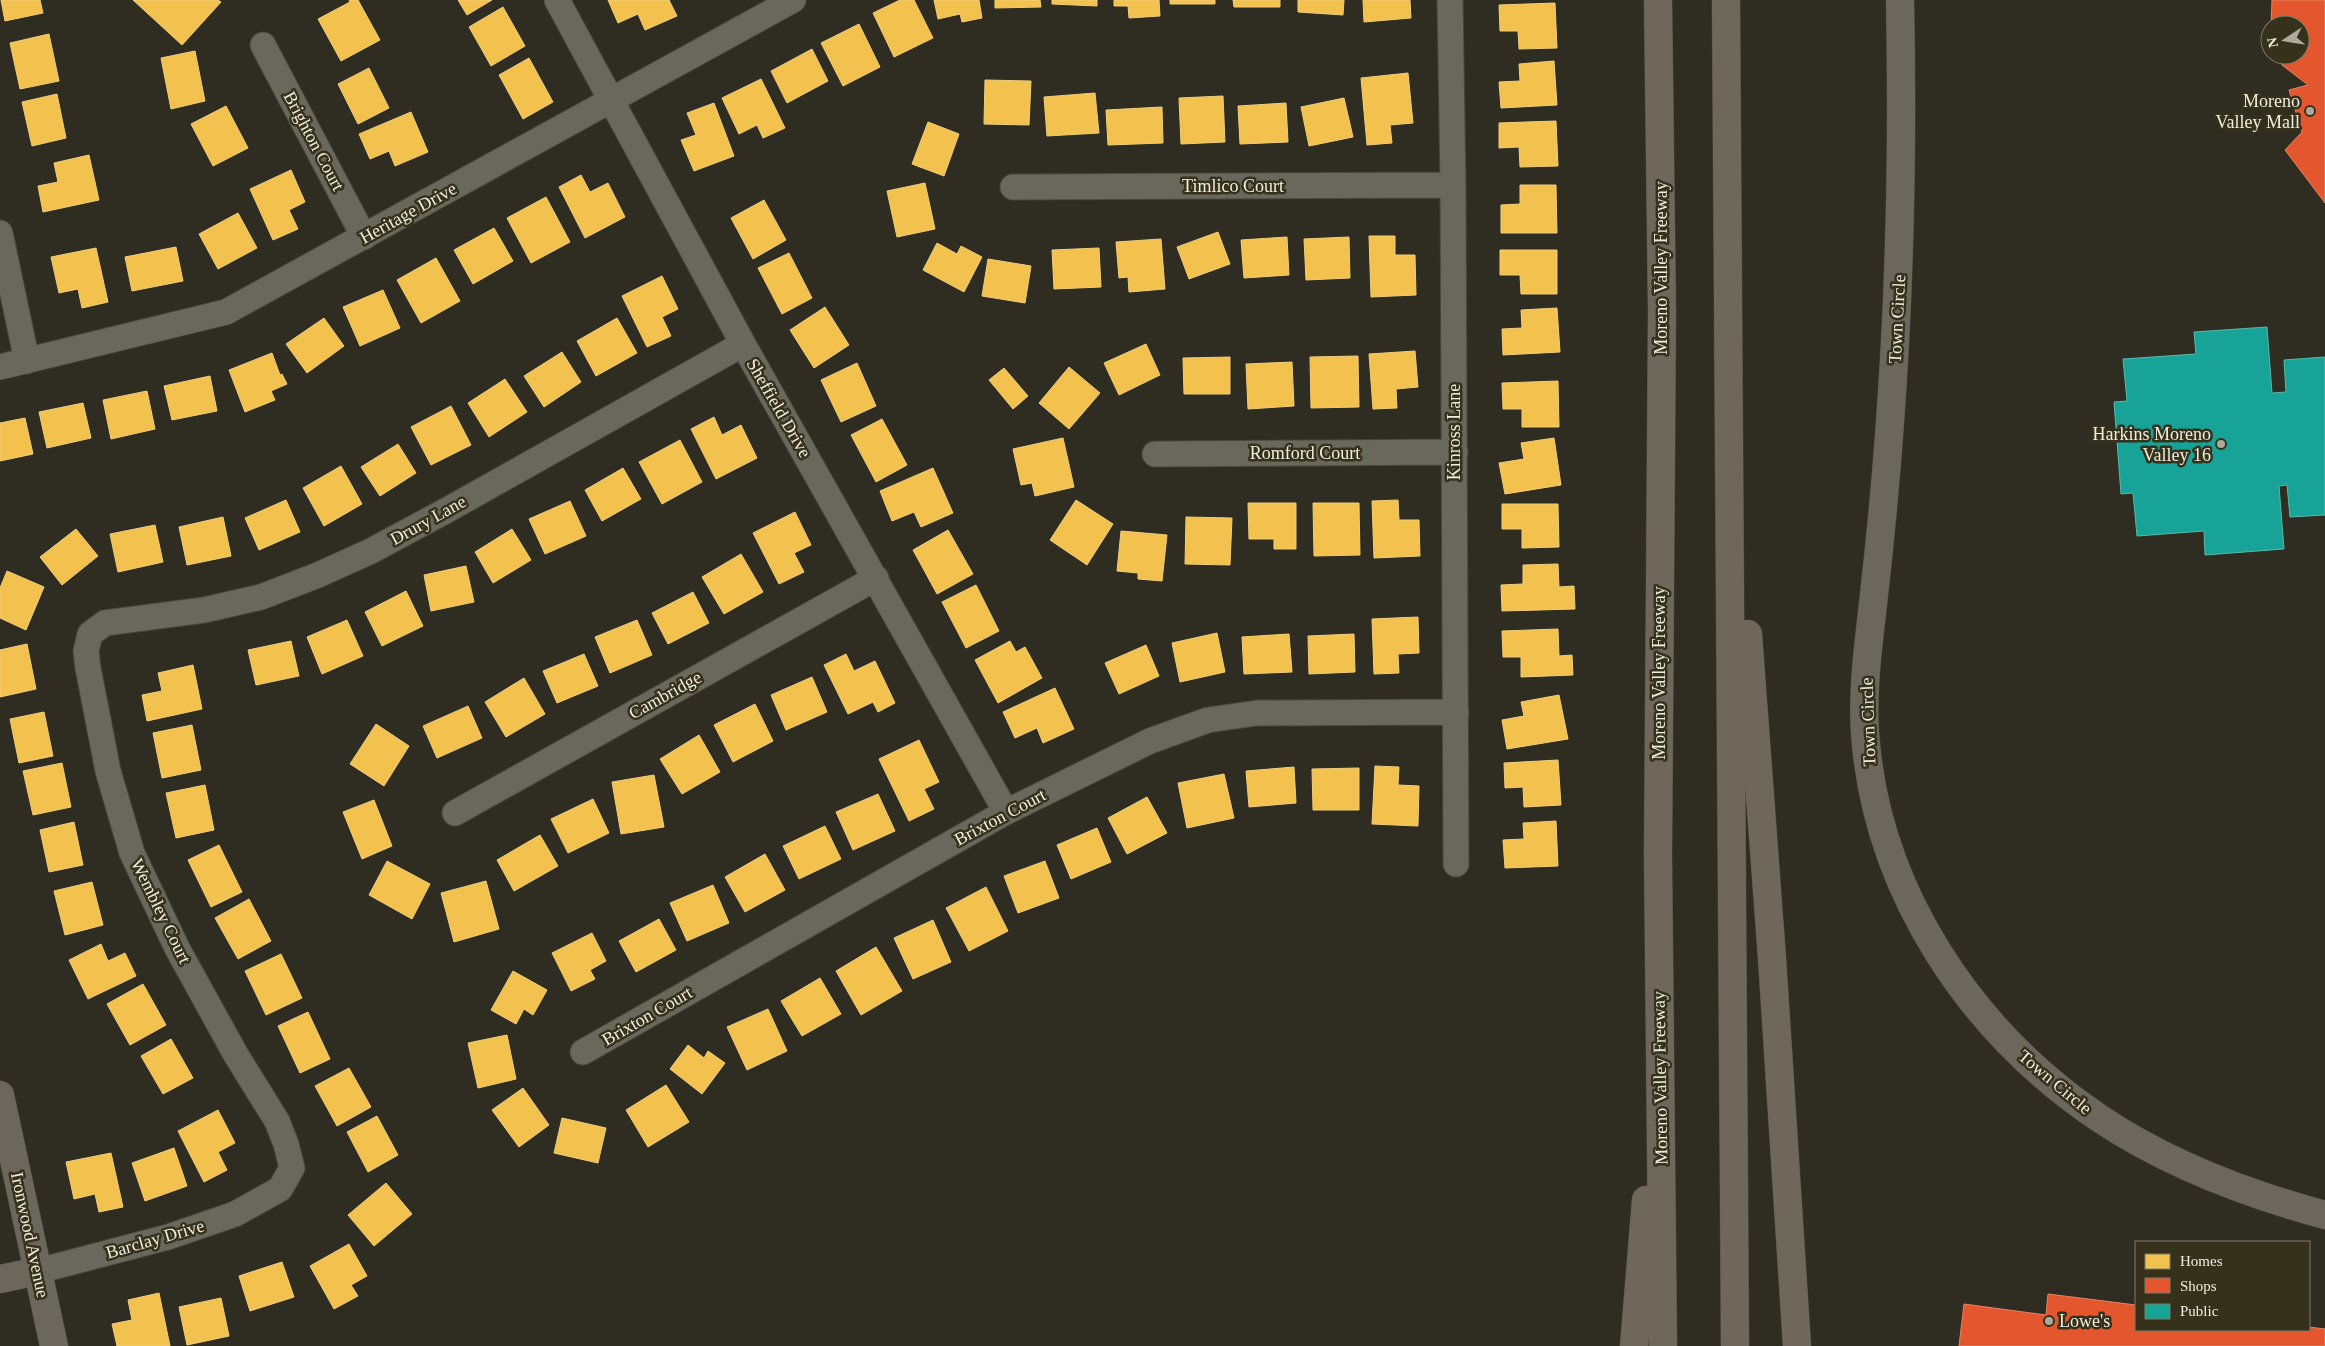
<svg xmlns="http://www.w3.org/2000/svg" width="2325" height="1346" viewBox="0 0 2325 1346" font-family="Georgia,serif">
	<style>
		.homes { fill: #f2c14e; stroke: #f1ce7a }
		.shops { fill: #e4572e; stroke: #e78463 }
		.public { fill: #17a398; stroke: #58b9ad }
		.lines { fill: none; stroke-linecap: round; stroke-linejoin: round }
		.street-casing { stroke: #4a483d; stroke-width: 27 }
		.secondary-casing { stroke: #4a483d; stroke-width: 29 }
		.highway-casing { stroke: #4a483d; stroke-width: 29 }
		.street { stroke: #69685d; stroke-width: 25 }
		.secondary { stroke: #6b675d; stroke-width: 28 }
		.highway { stroke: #6f675c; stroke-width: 28 }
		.poi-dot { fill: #acaa9c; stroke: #35311b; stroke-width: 2 }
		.labels { text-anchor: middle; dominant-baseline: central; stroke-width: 5; stroke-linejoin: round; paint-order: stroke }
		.poi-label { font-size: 18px; fill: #efeddf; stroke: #35311b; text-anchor: end }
		.street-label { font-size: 18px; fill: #efeddf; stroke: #35311b }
	</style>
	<rect width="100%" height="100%" fill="#2f2d21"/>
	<!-- homes -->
	<path class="homes" d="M1 0H40L43 13 5 21Z
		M133 0H218L221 2 182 45Z
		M349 0H358L380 40 341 61 318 19 350 2Z
		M458 0H492L467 15Z
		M608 0H669L677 16 645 30 638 14 618 23Z
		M900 0H914L933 38 894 57 873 13Z
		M934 0H979L982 18 962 22 960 14 938 19Z
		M995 0H1040L1041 7 995 8Z
		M1052 0H1097V6L1052 4Z
		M1114 0H1159L1160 16 1129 18 1128 6H1114Z
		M1170 0H1215V4H1170Z
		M1233 0H1280V7H1234Z
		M1298 0H1344L1343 15 1298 12Z
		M1363 0H1410L1411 18 1364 22Z
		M1555 3 1557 48 1519 49 1518 31H1500L1499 5Z
		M503 7 525 46 491 66 469 27Z
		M859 24 880 67 843 86 821 43Z
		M49 34 59 81 20 89 10 43Z
		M812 49 828 81 787 103 771 71Z
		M195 51 205 101 171 109 161 58Z
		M529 58 553 102 523 119 499 75Z
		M1554 61 1557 105 1501 108 1499 82 1520 81 1519 64Z
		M369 68 389 108 358 124 338 84Z
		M1408 73 1413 123 1390 125 1392 143 1367 145 1361 78Z
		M761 79 785 128 763 138 757 125 739 134 722 98Z
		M985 80 1031 81 1029 125 984 124Z
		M1095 93 1099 133 1047 136 1044 97Z
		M57 94 66 138 32 146 22 102Z
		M1223 96 1225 142 1181 144 1179 98Z
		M1344 98 1353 137 1309 146 1301 107Z
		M714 103 734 156 694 171 681 140 696 135 687 113Z
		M1286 103 1288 142 1240 144 1238 106Z
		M226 106 248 148 213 166 191 124Z
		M1162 107 1163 143 1108 145 1106 110Z
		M411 112 428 152 395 166 389 151 370 159 359 134Z
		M1556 121 1558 166 1520 167 1519 147 1499 148V123Z
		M928 122 959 134 944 176 912 164Z
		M89 155 99 200 43 212 38 186 58 182 54 163Z
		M291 170 305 202 289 210 298 229 273 240 250 189Z
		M581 175 590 192 608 183 625 217 585 238 559 187Z
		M925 183 935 229 897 237 887 191Z
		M1520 185H1556L1557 233H1501V205L1520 204Z
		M546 197 570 242 531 263 507 218Z
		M764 200 786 240 753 259 731 218Z
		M238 213 257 248 218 269 199 234Z
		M494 228 513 261 473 284 454 250Z
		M1218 232 1230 264 1189 279 1177 247Z
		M1369 236H1395V255H1415L1416 295 1371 297Z
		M1287 237 1289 275 1244 278 1241 240Z
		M1349 237 1350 278 1306 280 1304 239Z
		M1161 239 1165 289 1129 292 1128 277 1119 278 1116 242Z
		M937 243 957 254 961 246 982 257 964 292 923 270Z
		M176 247 183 281 132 291 125 257Z
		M96 248 108 302 82 308 78 289 59 293 51 257Z
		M1099 248 1101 287 1054 289 1052 250Z
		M1500 250H1557V294H1521L1520 275H1500Z
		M789 253 812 298 782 314 758 268Z
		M436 258 460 301 421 323 397 280Z
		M988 259 1031 266 1025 303 982 296Z
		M662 276 678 309 662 317 671 336 647 347 622 296Z
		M383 290 400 328 360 346 343 307Z
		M825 307 849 345 814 368 790 330Z
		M1557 308 1560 352 1503 355 1502 329 1522 328 1521 310Z
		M324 318 344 346 307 373 286 344Z
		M617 318 637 353 596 376 577 341Z
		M1146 344 1160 375 1119 395 1104 363Z
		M1415 351 1418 387 1396 389 1397 408 1373 409 1369 354Z
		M562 352 581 382 544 407 524 376Z
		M272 353 280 375 282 374 287 384 271 391 275 400 245 412 229 370Z
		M1358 356 1359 407 1311 408 1310 357Z
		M1230 357V394H1184L1183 358Z
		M1292 362 1294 406 1248 409 1246 364Z
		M857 363 876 406 841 422 821 380Z
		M1069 367 1100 393 1069 429 1039 403Z
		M1004 368 1028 396 1013 409 989 380Z
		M210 376 217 411 172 420 164 386Z
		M505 379 527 412 489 437 468 403Z
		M1558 381 1559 427H1522V409H1503L1502 383Z
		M147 391 155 429 111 439 103 400Z
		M83 403 91 438 47 448 39 412Z
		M451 406 471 445 431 465 411 427Z
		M714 417 722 435 741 425 757 458 716 479 691 429Z
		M25 418 33 454 0 461V423Z
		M882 419 907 465 876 482 851 435Z
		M1063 438 1074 487 1035 496 1032 483 1021 485 1013 449Z
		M1554 438 1561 485 1505 494 1499 463 1524 459 1521 443Z
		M680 440 702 482 662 504 639 462Z
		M398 444 416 473 380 496 361 467Z
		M341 466 362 504 324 526 303 488Z
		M623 468 641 499 602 521 585 490Z
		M933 468 953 513 921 527 914 512 892 521 880 491Z
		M286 500 300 532 259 550 245 518Z
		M1076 500 1113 524 1087 565 1050 540Z
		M1398 500 1399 520H1419L1420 556 1374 558 1372 501Z
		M570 501 586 536 545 554 529 519Z
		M1248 503H1296V549H1274V539H1249Z
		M1313 503H1359L1360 555 1314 556Z
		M1502 504H1558L1559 547 1522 548V529H1502Z
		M795 512 811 545 794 553 804 572 779 584 753 533Z
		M223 517 231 556 187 565 179 527Z
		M1186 517 1232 518 1230 565 1185 564Z
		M155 525 163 562 118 572 110 534Z
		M76 529 98 556 62 585 40 557Z
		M512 529 531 560 493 583 475 552Z
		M948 530 973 574 937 594 913 550Z
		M1121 531 1167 535 1162 581 1138 579V573L1117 571Z
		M741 554 763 592 724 614 702 577Z
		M1558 564 1559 587 1574 586 1575 609 1502 611 1501 585 1523 584V565Z
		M466 566 474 602 431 611 424 575Z
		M7 571 44 587 26 630 0 618V588Z
		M976 585 999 631 966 648 942 602Z
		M406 591 423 626 382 646 365 612Z
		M693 592 709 623 668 644 652 613Z
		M1418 617 1419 653 1398 654 1399 673 1374 674 1372 619Z
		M347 620 363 656 322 674 307 637Z
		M637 620 652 655 610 673 595 637Z
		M1558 629 1559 656 1572 655 1573 675 1521 677V657H1503L1502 631Z
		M1217 633 1225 672 1180 682 1172 643Z
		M1289 634 1292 672 1244 674 1242 637Z
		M1354 634 1355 672 1309 674 1308 636Z
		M291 641 299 676 256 685 248 650Z
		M1010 641 1016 652 1025 647 1042 678 998 703 975 660Z
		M27 644 36 689 0 697V650Z
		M1146 645 1159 676 1119 694 1105 663Z
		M584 654 598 686 557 703 543 671Z
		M846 654 854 671 875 661 895 703 878 712 873 702 848 714 824 665Z
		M193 665 202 709 147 721 142 695 162 691 158 673Z
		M812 677 827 712 786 730 771 695Z
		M524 678 545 714 506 737 485 702Z
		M1055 688 1074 729 1043 743 1037 728 1015 738 1003 712Z
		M1559 695 1568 739 1507 749 1502 720 1524 716 1521 702Z
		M755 704 773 741 733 762 714 725Z
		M468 706 482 738 437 758 423 726Z
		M44 712 53 756 19 763 10 719Z
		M376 724 409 746 384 786 350 764Z
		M192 725 201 770 162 778 153 733Z
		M699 735 720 772 682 794 660 759Z
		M919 740 939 782 924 789 934 809 909 821 879 759Z
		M1558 760 1561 805 1524 807 1523 787 1505 788 1504 763Z
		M62 763 71 807 33 815 23 771Z
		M1375 766 1399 767 1398 785 1419 786 1418 826 1372 824Z
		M1294 767 1296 803 1249 807 1246 771Z
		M1359 768V810H1313L1312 769Z
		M1224 774 1234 818 1187 828 1178 783Z
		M654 775 664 827 621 834 612 782Z
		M205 785 214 830 176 838 166 793Z
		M878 794 895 831 853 850 836 812Z
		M1147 797 1167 833 1127 854 1108 818Z
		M593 799 609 833 568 853 551 819Z
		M374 800 392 846 362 859 343 812Z
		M1556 821 1558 866 1505 868 1503 840 1524 839 1523 823Z
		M74 822 83 865 49 872 40 830Z
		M825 826 841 859 799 879 783 846Z
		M1097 828 1111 862 1071 879 1057 845Z
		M540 835 558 866 514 891 497 860Z
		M219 845 242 892 211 907 188 860Z
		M765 854 785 890 745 912 725 877Z
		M387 861 430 884 412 919 369 895Z
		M1045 861 1059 898 1018 913 1004 876Z
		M486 881 499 929 454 942 441 893Z
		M92 882 103 925 65 935 54 891Z
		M713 885 729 923 687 941 670 903Z
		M986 887 1008 931 969 951 946 908Z
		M249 899 271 941 238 959 215 918Z
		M659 919 676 950 636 972 619 941Z
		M933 920 951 962 913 979 894 938Z
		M592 933 606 961 590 970 595 979 571 991 552 953Z
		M101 944 108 961 125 953 136 976 88 999 69 960Z
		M876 947 902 991 861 1015 836 971Z
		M281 954 302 998 266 1015 245 971Z
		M513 971 547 990 533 1015 524 1009 516 1024 491 1010Z
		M820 978 841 1014 802 1036 781 1001Z
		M143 984 166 1025 130 1045 107 1004Z
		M768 1009 787 1051 747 1070 727 1027Z
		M308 1012 330 1059 300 1073 278 1026Z
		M507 1035 516 1079 478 1088 468 1043Z
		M171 1039 193 1078 163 1094 141 1056Z
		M688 1045 704 1058 708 1051 725 1063 702 1094 670 1069Z
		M349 1068 371 1107 337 1126 315 1086Z
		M666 1085 689 1122 648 1147 626 1110Z
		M523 1088 549 1125 519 1147 492 1110Z
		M218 1110 235 1143 218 1152 227 1170 204 1182 178 1131Z
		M377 1116 398 1155 368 1172 347 1132Z
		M562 1118 606 1128 598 1163 554 1153Z
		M174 1148 187 1186 145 1201 132 1163Z
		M111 1153 123 1207 99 1212 95 1194 74 1199 66 1162Z
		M386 1183 412 1214 374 1246 348 1215Z
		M349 1244 367 1276 351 1285 358 1296 334 1309 310 1266Z
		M282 1262 294 1297 250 1311 239 1276Z
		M159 1293 170 1346H117L112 1324 132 1320 128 1300Z
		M221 1298 229 1336 187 1345 179 1307Z"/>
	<!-- shops -->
	<path class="shops" d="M2272 0H2325V203L2285 150 2302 132 2289 90 2308 85 2282 65 2278 55H2300V25H2271Z
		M2048 1294 2136 1305V1330H2309V1327L2325 1329V1346H1959L1964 1304 2046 1315Z"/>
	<!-- public -->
	<path class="public" d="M2267 327 2272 393 2286 392 2284 360 2325 357V515L2290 517 2287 485 2279 486 2284 549 2205 555 2204 531 2137 536 2133 493 2121 494 2114 402 2127 401 2123 359 2196 354 2194 332Z"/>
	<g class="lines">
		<!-- street casing -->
		<g class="street-casing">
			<path id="street" d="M557 0 743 344 1006 812
				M1450 0 1453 185 1456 864
				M263 45 364 237
				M1013 187 1453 185
				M0 233 27 361
				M0 367 226 312 793 0
				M1155 454 1455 452
				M455 813 876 578
				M583 1052 1006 812 1150 741 1208 720 1257 713 1456 712
				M38 1271 168 1237 235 1214 280 1189 292 1168 286 1144 277 1121 236 1055 177 948 132 853 108 771 88 668 86 651 90 634 105 623 204 610 261 597 318 575 371 551 449 509 743 344"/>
		</g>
		<!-- secondary casing -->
		<g class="secondary-casing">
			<path id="secondary" d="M1900 0C1903 146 1900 291 1889 436 1885 489 1880 542 1874 595 1869 641 1862 687 1865 733 1876 890 1970 1031 2099 1118 2166 1163 2247 1194 2325 1215
				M0 1095 54 1346
				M0 1279 38 1271"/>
		</g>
		<!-- highway casing -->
		<g class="highway-casing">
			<path id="highway" d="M1658 0 1662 312 1658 856 1663 1346
				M1726 0 1735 1346
				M1748 634 1772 958 1797 1346
				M1634 1346 1646 1200"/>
		</g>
		<!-- street -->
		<use href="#street" class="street"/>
		<!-- secondary -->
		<use href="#secondary" class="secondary"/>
		<!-- highway -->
		<use href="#highway" class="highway"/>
	</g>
	<!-- markers -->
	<g class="poi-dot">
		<circle cx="2310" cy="111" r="5"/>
		<circle cx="2221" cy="444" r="5"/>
		<circle cx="2049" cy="1321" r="5"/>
	</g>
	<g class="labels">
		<!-- poi labels -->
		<g class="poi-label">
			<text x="2300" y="101">Moreno<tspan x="2300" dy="21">Valley Mall</tspan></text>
			<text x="2211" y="434">Harkins Moreno<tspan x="2211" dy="21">Valley 16</tspan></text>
			<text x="2059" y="1321" text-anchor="start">Lowe's</text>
		</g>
		<!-- street labels -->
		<g class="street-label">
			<text transform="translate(314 141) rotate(62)">Brighton Court</text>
			<text x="1233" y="186">Timlico Court</text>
			<text transform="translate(408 213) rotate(-29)">Heritage Drive</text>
			<text transform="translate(1661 268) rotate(-90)">Moreno Valley Freeway</text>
			<text transform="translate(1897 319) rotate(-87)">Town Circle</text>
			<text transform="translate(779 408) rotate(60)">Sheffield Drive</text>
			<text transform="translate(1454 432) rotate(-90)">Kinross Lane</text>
			<text x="1305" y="453">Romford Court</text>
			<text transform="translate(428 520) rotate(-29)">Drury Lane</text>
			<text transform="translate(1659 673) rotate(-90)">Moreno Valley Freeway</text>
			<text transform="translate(665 695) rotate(-29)">Cambridge</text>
			<text transform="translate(1868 722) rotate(-92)">Town Circle</text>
			<text transform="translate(1000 817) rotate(-28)">Brixton Court</text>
			<text transform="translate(161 911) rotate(64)">Wembley Court</text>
			<text transform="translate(647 1016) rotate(-30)">Brixton Court</text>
			<text transform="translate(1660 1078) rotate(-91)">Moreno Valley Freeway</text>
			<text transform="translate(2055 1082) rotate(40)">Town Circle</text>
			<text transform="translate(30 1235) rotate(78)">Ironwood Avenue</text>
			<text transform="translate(155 1239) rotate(-16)">Barclay Drive</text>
		</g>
	</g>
	<!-- legend -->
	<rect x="2135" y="1241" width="175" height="90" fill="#35311b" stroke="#7f7c69"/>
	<rect x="2145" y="1254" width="25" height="15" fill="#f2c14e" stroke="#7f7c69"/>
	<text x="2180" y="1266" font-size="15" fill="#efeddf">Homes</text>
	<rect x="2145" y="1278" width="25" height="15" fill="#e4572e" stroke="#7f7c69"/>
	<text x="2180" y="1291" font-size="15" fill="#efeddf">Shops</text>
	<rect x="2145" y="1304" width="25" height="15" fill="#17a398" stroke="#7f7c69"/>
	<text x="2180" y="1316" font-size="15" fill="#efeddf">Public</text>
	<!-- north arrow -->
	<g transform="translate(2285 40) rotate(258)"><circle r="24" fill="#35311b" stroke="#7f7c69"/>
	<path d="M0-4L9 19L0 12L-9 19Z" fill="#acaa9c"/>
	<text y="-8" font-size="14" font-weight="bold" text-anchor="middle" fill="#efeddf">N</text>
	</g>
</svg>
